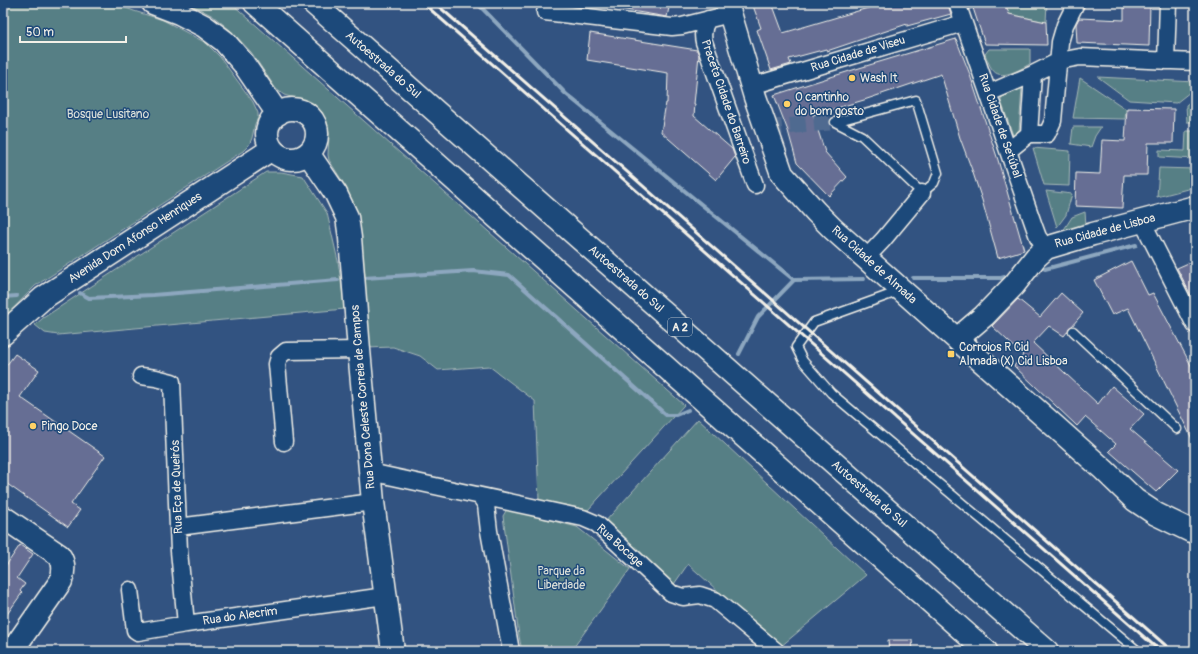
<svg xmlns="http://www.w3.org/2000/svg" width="1198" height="654" viewBox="0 0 1198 654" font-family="Pangolin,sans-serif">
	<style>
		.green { fill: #577f85; stroke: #a6b8b6 }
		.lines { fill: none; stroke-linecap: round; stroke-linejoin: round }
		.stream { stroke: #8da7bf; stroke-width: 4 }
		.building { fill: #666e94; stroke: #f4f1e8 }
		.street-tunnel { stroke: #4f6b90; stroke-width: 16; stroke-dasharray: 16 8; stroke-linecap: butt }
		.lane-casing { stroke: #f4f1e8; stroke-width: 11 }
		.street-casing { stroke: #f4f1e8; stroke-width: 19 }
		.secondary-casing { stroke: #f4f1e8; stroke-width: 25 }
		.highway-casing { stroke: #f4f1e8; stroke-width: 25 }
		.lane { stroke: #1f4a7a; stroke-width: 8 }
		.street { stroke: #1f4a7a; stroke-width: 16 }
		.secondary { stroke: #1f4a7a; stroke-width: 22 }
		.highway { stroke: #1f4a7a; stroke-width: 22 }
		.rail { stroke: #f4f1e8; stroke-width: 3 }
		.poi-dot { fill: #ffd166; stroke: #1f4a7a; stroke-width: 1.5 }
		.labels { text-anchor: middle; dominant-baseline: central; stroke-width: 3; stroke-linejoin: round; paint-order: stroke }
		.shield { fill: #1f4a7a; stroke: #b4bfc7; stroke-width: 1 }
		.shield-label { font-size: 11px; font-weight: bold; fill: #f4f1e8 }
		.street-label { font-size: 12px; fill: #f4f1e8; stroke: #1f4a7a }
		.poi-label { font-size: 12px; fill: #f4f1e8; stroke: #1f4a7a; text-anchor: start }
		.park-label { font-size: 12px; fill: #dce0d9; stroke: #1f4a7a }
	</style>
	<rect width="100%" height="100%" fill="#325381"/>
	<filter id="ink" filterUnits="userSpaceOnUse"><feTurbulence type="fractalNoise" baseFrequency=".025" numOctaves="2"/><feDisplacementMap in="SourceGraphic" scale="8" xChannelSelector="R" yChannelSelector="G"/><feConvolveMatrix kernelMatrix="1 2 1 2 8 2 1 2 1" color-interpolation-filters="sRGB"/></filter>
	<g filter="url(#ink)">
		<!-- green -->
		<path class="green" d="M3 3H113L134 11 163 20 206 43 220 57 253 102 258 113V118L255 124 252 138 249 145 243 151 35 286 3 319Z
			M188 3H231L684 405 588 510 539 500 535 401 489 366 438 370 420 356 393 347 367 348 351 200 346 187 329 160 328 155 329 134 328 128 322 112 312 103 284 95 276 89 251 52 230 30 213 16Z
			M1005 3H1047L1046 22 1009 14Z
			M989 49H1030V64C1020 69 1000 82 992 69 989 65 987 59 985 54Z
			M1098 77 1195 82V88L1176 103 1129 100Z
			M1080 78 1126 109 1125 119 1073 118Z
			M1022 87 1019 131 1014 138 1001 101 1002 95Z
			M1195 98V122H1187L1186 105Z
			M1073 127H1101L1095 136 1091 147 1071 144Z
			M1186 131H1195V159L1159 157V150L1185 151Z
			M1033 148 1070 151 1069 186 1044 185Z
			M1159 168 1195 169V187L1157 197Z
			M266 172H281L303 176 327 213 338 261 345 309 58 335 45 333 35 325 43 318Z
			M1046 191 1072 194 1066 215 1057 227Z
			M1085 212 1086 226 1063 231 1072 217Z
			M698 419 866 575 780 647 688 564 672 587 603 524Z
			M507 509 577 527 630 569 571 651H522L519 636 503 516Z"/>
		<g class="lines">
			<!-- stream -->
			<path class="stream" d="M477 3 566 94 794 280 864 279
				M1045 269 1136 245
				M364 278 473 271 509 275 666 415H676L688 410
				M913 278H1001L1012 275
				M80 293 89 298 153 295 338 280
				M3 297 17 296
				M739 354 758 317 794 280"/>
		</g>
		<!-- building -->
		<path class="building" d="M620 3H670L667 17 620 9Z
			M752 3H772L783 33 885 3H948L951 14 907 26V24L827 51 826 49 789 59 791 64 771 70 757 30 761 28Z
			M967 3H1005L1009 14 1046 22 1047 45 985 44 973 8 969 9Z
			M1124 3H1150L1149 46 1077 43 1076 24 1079 18 1124 20Z
			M590 33 697 50 699 55 694 104H695L694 116 732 149 735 157 716 180 661 132 666 103H667L668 73 587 60Z
			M956 39 969 72 998 160 1024 250 998 258 982 200 972 170 960 138 941 74 864 100 813 115 825 152 847 177 829 196 797 163 788 131 774 95 856 69Z
			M1127 108 1174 109 1173 143H1148L1147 175H1124L1122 208 1075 206 1076 173 1100 174 1102 140 1125 141Z
			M1195 260V303L1177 268Z
			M1131 261 1148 295 1153 293 1195 373V445L1128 308 1112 315 1094 280Z
			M1061 293 1083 313 1072 326 1069 328 1068 331 1064 336 1049 326 1033 343 1098 404 1112 386 1144 414 1130 429 1178 470 1156 492 1109 451 1116 444 1085 417 1077 426 1014 366 1023 355 992 326 1018 299 1040 317Z
			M15 354 39 370 20 397 105 456 71 504 80 510 68 527 3 481V370Z
			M20 545 33 554 17 578 25 584 20 591 22 593 3 620V570Z
			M888 640H912L913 651H889Z"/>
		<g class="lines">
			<!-- street-tunnel -->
			<path class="street-tunnel" d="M766 128 835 122"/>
			<!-- lane casing -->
			<g class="lane-casing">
				<path id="lane" d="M916 100 938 173 934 183 922 193 862 136 835 122Z
					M900 291 814 322 796 347 803 361 831 393 1138 651
					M1073 331 1177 429"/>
			</g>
			<!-- street casing -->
			<g class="street-casing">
				<path id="street" d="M957 3 1034 226 1038 237 1046 248
					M545 12 672 27 682 26 730 14
					M708 19C703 27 702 34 704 42L755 185
					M1166 61 1168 3
					M752 86 963 23
					M989 93 1033 74 1059 61 1080 57 1195 62
					M1029 134 1033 74
					M1008 151 1029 134H1047L1053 121 1060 42 1065 25 1076 3
					M1142 221 1195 325
					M866 258 883 240 922 193
					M141 376 156 378 172 382 179 551 186 624
					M284 442 277 364 279 357 286 351 359 350
					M370 472 583 518 597 524 671 593 683 597 700 595 715 600 776 651
					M480 496 486 505 489 531 511 651
					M178 527 373 502
					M130 590 135 630 138 632 186 624 385 596"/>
			</g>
			<!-- secondary casing -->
			<g class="secondary-casing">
				<path id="secondary" d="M153 3 179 13 204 26 224 41 243 63 278 114
					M727 3 755 97 782 174 816 212 833 229 1104 470 1135 500 1156 514 1191 531
					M267 134a25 25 0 1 1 50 0a25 25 0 1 1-50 0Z
					M308 153 336 194 347 217 350 238 359 350 373 502 393 651
					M3 334 43 298 272 149
					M957 339 984 316 1014 285 1036 257 1046 248 1093 234 1195 207
					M3 517 59 555C65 563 64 572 61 581L12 651"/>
			</g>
			<!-- highway casing -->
			<g class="highway-casing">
				<path id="highway" d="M255 3 986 651
					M313 3 1047 651"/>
			</g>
			<!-- lane -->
			<use href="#lane" class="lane"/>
			<!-- street -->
			<use href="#street" class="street"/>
			<!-- secondary -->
			<use href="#secondary" class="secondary"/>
			<!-- highway -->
			<use href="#highway" class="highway"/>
			<!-- rail -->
			<path class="rail" d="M423 3 1160 651
				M435 3 1172 651"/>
		</g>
	</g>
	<!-- markers -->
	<g class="poi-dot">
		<circle cx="852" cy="78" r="4"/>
		<circle cx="787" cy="104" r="4"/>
		<rect x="947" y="350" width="8" height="8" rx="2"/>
		<circle cx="33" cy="426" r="4"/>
	</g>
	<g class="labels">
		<!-- shield labels -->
		<rect class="shield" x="668" y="318" width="24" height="18" rx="3"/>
		<g class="shield-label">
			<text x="680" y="327">A 2</text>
		</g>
		<!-- street labels -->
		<g class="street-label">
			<text transform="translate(858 54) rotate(-17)">Rua Cidade de Viseu</text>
			<text transform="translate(383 65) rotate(41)">Autoestrada do Sul</text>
			<text transform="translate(726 102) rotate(71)">Praceta Cidade do Barreiro</text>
			<text transform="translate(1000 126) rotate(71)">Rua Cidade de Setúbal</text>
			<text transform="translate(1105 231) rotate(-15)">Rua Cidade de Lisboa</text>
			<text transform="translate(135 238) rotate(-33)">Avenida Dom Afonso Henriques</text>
			<text transform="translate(874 265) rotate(42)">Rua Cidade de Almada</text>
			<text transform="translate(626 279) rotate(41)">Autoestrada do Sul</text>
			<text transform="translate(363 397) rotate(-95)">Rua Dona Celeste Correia de Campos</text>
			<text transform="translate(177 487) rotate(-92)">Rua Eça de Queirós</text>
			<text transform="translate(869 494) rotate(41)">Autoestrada do Sul</text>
			<text transform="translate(620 546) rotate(42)">Rua Bocage</text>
			<text transform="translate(240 616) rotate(-8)">Rua do Alecrim</text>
		</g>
		<!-- poi labels -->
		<g class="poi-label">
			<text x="860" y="78">Wash It</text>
			<text x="795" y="97">O cantinho<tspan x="795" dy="14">do bom gosto</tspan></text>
			<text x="959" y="347">Corroios R Cid<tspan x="959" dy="14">Almada (X) Cid Lisboa</tspan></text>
			<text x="41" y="426">Pingo Doce</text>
		</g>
		<!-- park labels -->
		<g class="park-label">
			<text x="108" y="114">Bosque Lusitano</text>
			<text x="561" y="571">Parque da<tspan x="561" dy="14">Liberdade</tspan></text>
		</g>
	</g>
	<!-- margin -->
	<rect width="1198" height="654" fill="none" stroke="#1f4a7a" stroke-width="16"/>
	<rect x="8" y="8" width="1182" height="638" fill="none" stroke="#f4f1e8" stroke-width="1.5" filter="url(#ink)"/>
	<!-- scale -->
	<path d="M20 36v6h106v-6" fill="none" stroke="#f4f1e8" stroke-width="2"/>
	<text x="26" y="36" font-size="12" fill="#f4f1e8" stroke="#1f4a7a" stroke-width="3" paint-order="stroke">50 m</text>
</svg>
